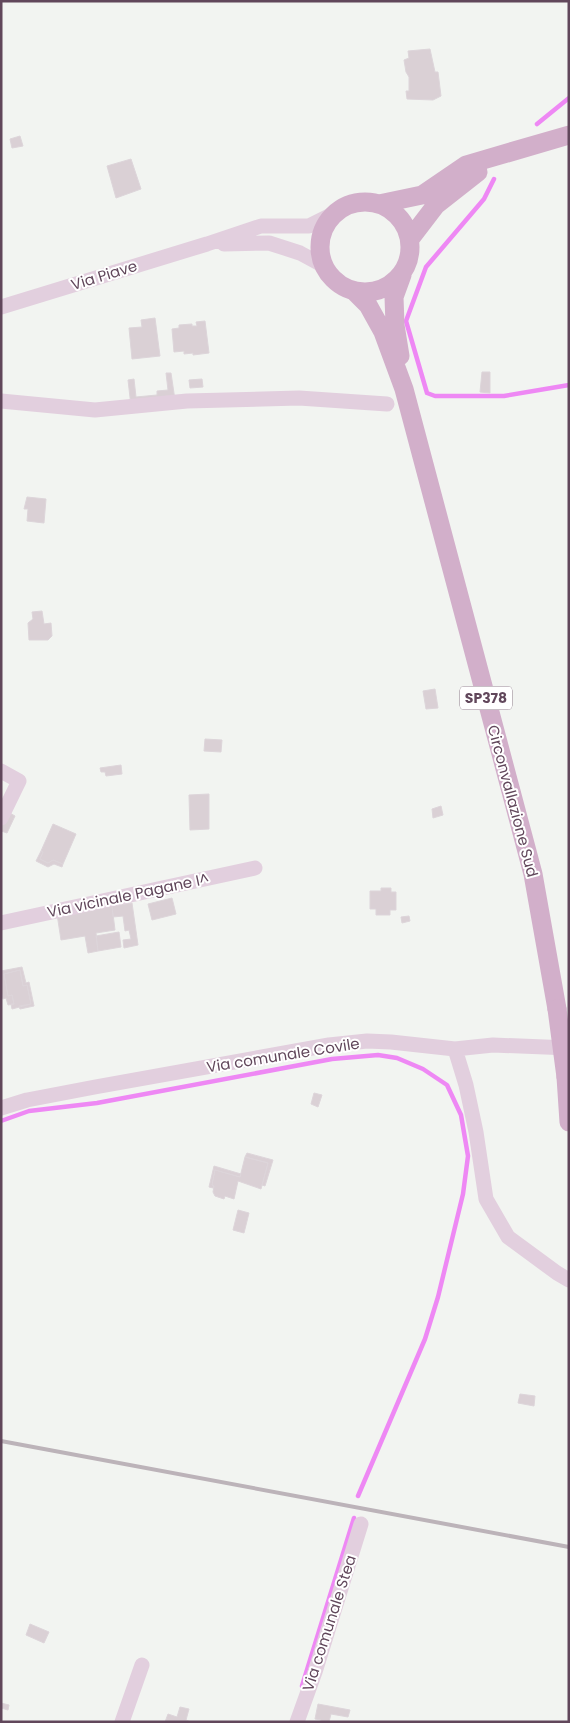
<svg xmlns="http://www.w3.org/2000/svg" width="570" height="1723" viewBox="0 0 570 1723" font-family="Poppins,sans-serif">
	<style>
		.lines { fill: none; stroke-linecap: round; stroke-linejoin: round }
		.stream { stroke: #ee88f4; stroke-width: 4.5 }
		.building { fill: #dad0d5; stroke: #ddd5da }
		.minor { stroke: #e2cfde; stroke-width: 15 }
		.major { stroke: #d2afca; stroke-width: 19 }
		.rail { stroke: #bcb3b9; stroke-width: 4 }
		.major-bridge { stroke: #d2afca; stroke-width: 19 }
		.labels { text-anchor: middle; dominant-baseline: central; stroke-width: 4; stroke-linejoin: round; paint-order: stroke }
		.shield { fill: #fff; stroke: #907e8c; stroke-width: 1 }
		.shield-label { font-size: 14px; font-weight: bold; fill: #61475b }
		.street-label { font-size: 15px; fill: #61475b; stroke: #fff }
	</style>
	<rect width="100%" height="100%" fill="#f2f4f1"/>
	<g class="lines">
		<!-- stream -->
		<path class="stream" d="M537 124 569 98
			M494 179 484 199 426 267 406 321 427 393 435 396H504L569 385
			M1 1121 29 1111 97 1103 332 1059 378 1055 397 1058 423 1069 447 1085 461 1115 468 1156 463 1194 438 1297 425 1339 358 1496
			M302 1686 354 1518"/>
	</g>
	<!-- building -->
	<path class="building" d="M430 49 435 72H438L441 96 433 100 407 99 406 91H409V77L406 72 404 60 409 58 408 51Z
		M20 136 23 146 12 148 10 139Z
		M131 159 141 189 116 198 107 166Z
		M155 318 160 356 132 359 129 328 142 327 141 320Z
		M205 321 209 353 193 355V353L184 354V351L174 352 172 329 179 328V325L192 324V326H197L196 322Z
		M482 372H490V393L480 392Z
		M166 373H171L175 400 131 406 128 380 134 379 136 397 157 395V391L168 390Z
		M202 379 203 387 190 388 189 380Z
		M27 497 46 499 44 523 27 521 28 509H24Z
		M42 611 44 624 51 623 52 636 48 640H29L28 623 33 619 32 612Z
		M435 689 438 708 426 709 423 691Z
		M205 739 222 740 221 752 204 751Z
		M121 765 122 774 106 776 105 772H101L100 768Z
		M209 794V829L190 830 189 795Z
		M441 806 443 815 433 818 432 809Z
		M8 812 15 816 7 833 1 831V826Z
		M53 824 76 834 63 864 53 860 48 863 40 859 43 852 41 851Z
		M41 851 43 852 40 859 48 863 53 860 63 864 62 867 54 864 48 867 36 861Z
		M381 888H391V892H396V910H390V915H376V909H370V891H381Z
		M172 898 176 914 152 920 148 904Z
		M132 903 138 945 124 948 123 940 131 939 129 930 125 931 123 916 113 917 112 906Z
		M112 906 115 930 96 933 98 951 88 953 85 936 61 940 57 914Z
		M409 916 410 921 402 923 401 917Z
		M119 932 121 947 98 951 96 936Z
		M22 967 26 983 29 982 34 1006 20 1009 19 1006 31 1004 27 985 23 986 20 970 4 974 8 996 12 995 14 1004 8 1005 6 998 3 999 1 990V971Z
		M20 970 23 986 27 985 31 1004 12 1009 11 1004H14L12 995 8 996 4 974Z
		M314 1093 322 1095 318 1107 311 1104Z
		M247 1153 273 1160 265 1186 262 1185 268 1163 245 1157Z
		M245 1157 268 1163 261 1189 238 1181 234 1199 225 1196 224 1199 215 1196 213 1192 214 1186 212 1185 215 1170 240 1177Z
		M214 1166 241 1174 240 1177 215 1170 212 1185 214 1186 213 1188 209 1187Z
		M238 1210 249 1213 244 1233 233 1230Z
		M520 1394 535 1396 534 1406 518 1403Z
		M30 1624 49 1632 44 1643 26 1635Z
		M1 1703 9 1705 8 1710 1 1708Z
		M318 1704 350 1710 348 1717 331 1714 329 1722H321V1720L315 1719Z
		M180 1707 189 1709 186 1720 191 1722H165L168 1714 177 1717Z"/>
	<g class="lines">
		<!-- minor -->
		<path class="minor" d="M224 244 269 243 300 253 324 266
			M1 307 207 244 261 226H309L337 212
			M1 401 95 410 187 401 299 398 387 404
			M1 771 19 781 1 818
			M1 923 255 868
			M455 1049 466 1085 476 1132 486 1199 508 1237 557 1273 569 1280
			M1 1108 27 1100 95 1087 329 1045 367 1041 391 1042 455 1049 493 1045 569 1048
			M122 1722 142 1665
			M297 1722 315 1672 361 1524"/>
		<!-- major -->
		<path class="major" d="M320 247a45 45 0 1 1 90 0a45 45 0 1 1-90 0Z
			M379 204 422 195 466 165 569 135
			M410 239 436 205 478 172
			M355 292 368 305 383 332 404 389 533 874 557 1009
			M400 356 395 325 394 297 402 275
			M566 1077 569 1122"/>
		<!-- rail -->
		<path class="rail" d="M1 1441 569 1547"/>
		<!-- major-bridge -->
		<path class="major-bridge" d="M557 1009 566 1077"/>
	</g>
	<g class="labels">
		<!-- shield labels -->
		<rect class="shield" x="460" y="686.5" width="52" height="23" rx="4"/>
		<g class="shield-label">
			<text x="486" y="698">SP378</text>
		</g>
		<!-- street labels -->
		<g class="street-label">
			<text transform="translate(104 275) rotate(-17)">Via Piave</text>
			<text transform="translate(513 801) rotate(75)">Circonvallazione Sud</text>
			<text transform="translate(128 895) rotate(-12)">Via vicinale Pagane I^</text>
			<text transform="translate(283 1055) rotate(-9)">Via comunale Covile</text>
			<text transform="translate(329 1623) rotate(-72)">Via comunale Stea</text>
		</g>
	</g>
	<!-- border -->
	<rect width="570" height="1723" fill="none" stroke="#61475b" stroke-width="5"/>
</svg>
